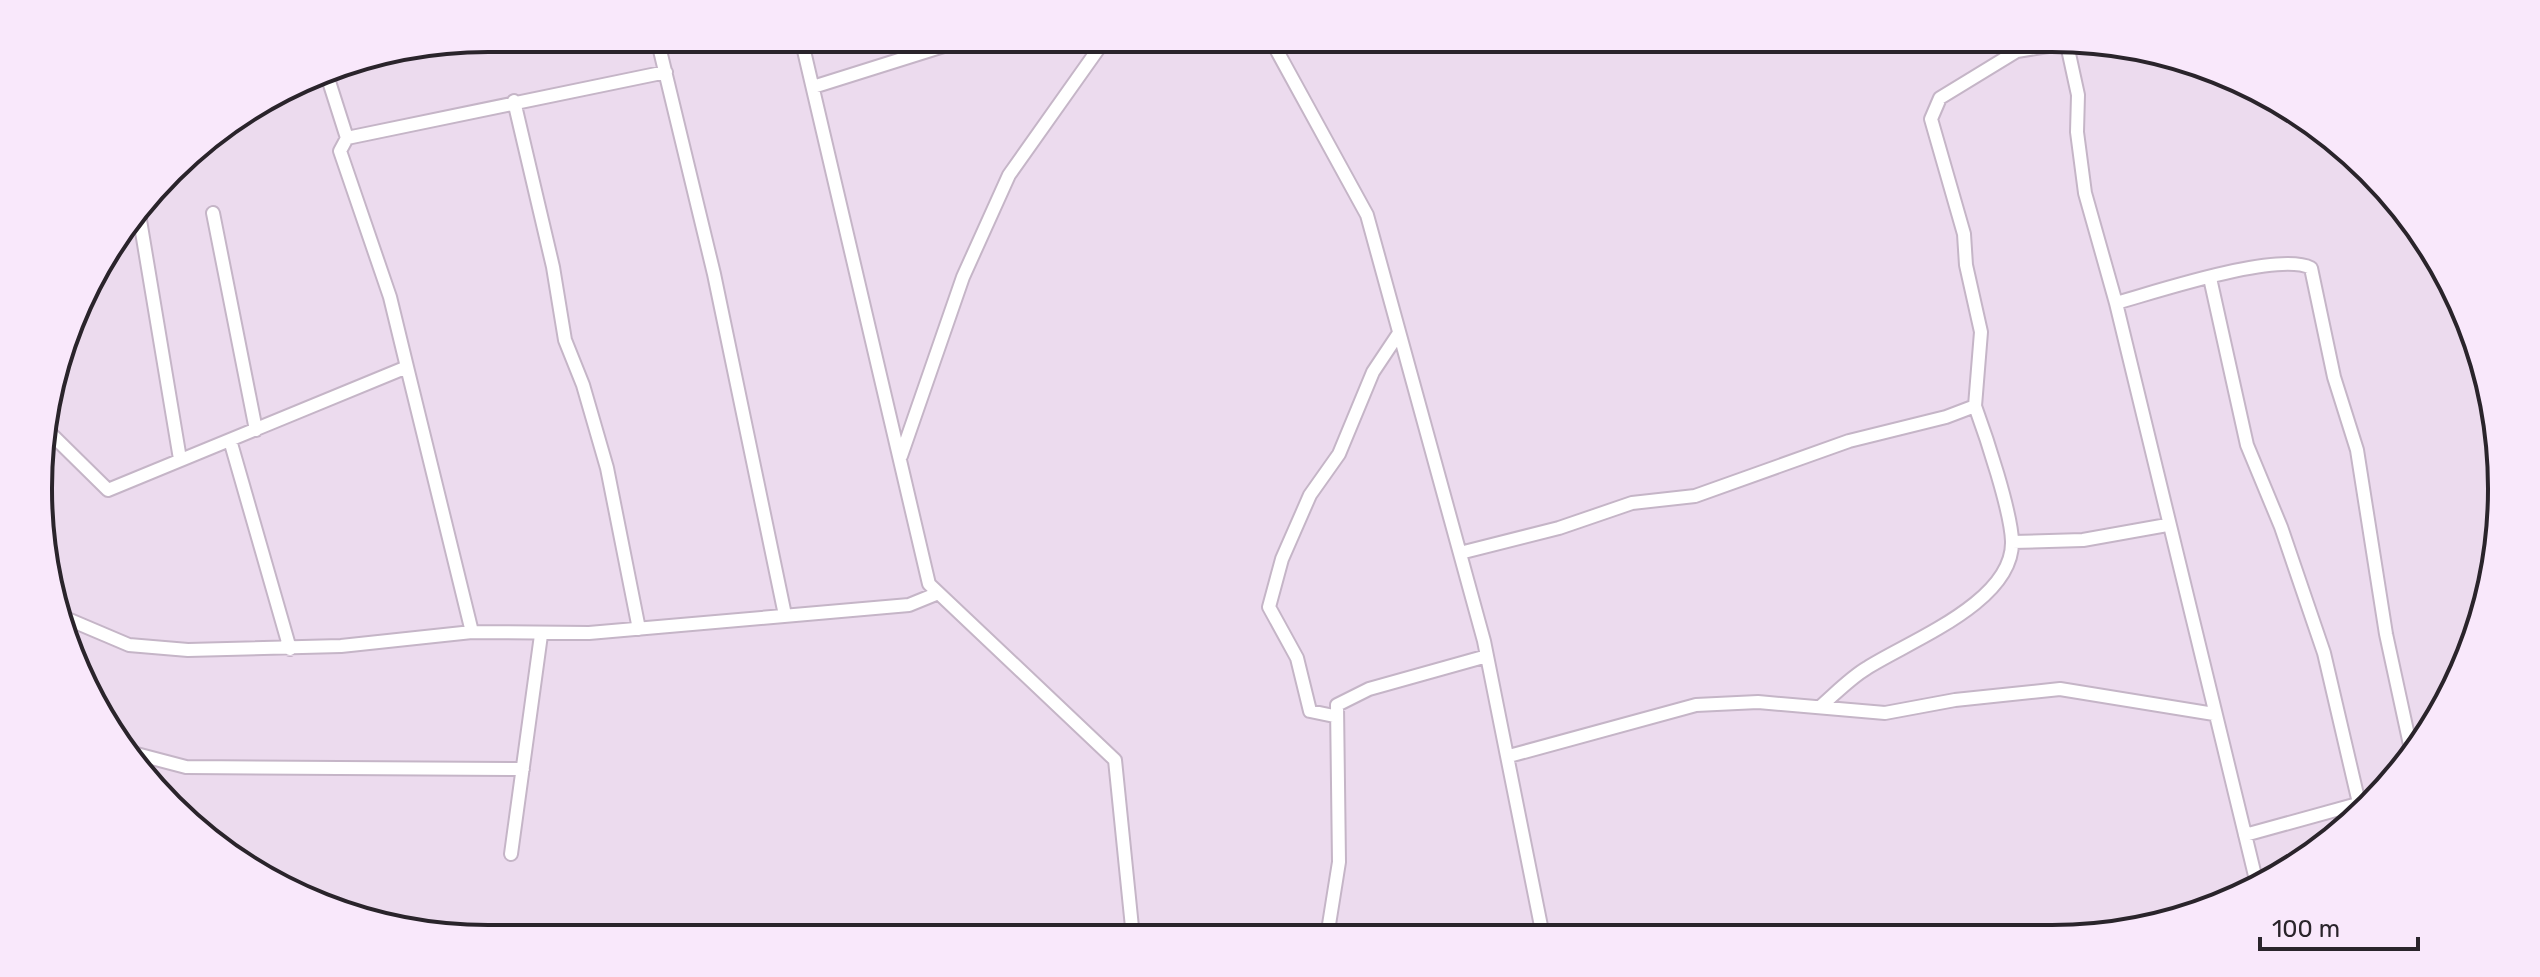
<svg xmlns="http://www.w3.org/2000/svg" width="2540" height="977" viewBox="0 0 2540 977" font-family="Rubik,sans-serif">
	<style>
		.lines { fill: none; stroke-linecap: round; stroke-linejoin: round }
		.street-casing { stroke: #c5b5c7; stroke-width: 16 }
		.street { stroke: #fff; stroke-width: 12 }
		.rim { fill: none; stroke: #2a242b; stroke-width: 4 }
	</style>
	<rect width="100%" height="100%" fill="#ecdbee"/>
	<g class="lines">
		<!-- street casing -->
		<g class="street-casing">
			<path id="street" d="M657 38 714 274 785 615
				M801 38 929 584 1115 760 1133 937
				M1270 38 1367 215 1484 641 1543 936
				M2066 40 2078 95 2077 132 2085 193 2116 303 2258 888
				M326 72 347 138
				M813 87 969 38
				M514 101 553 267 565 340 583 385 607 468 639 629
				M213 213 256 430
				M139 214 180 459
				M2210 278 2247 445 2281 527 2324 653 2359 803
				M2116 303C2156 292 2278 251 2311 268L2334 377 2357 450 2386 634 2412 754
				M407 367 472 632
				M1975 406 1981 332 1966 265 1964 234 1931 119 1940 98 2017 51 2067 43
				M43 426 108 490 407 367 390 297 340 151 347 138 666 72
				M230 440 290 649
				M901 456 963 277 1009 175 1106 38
				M2012 542 2083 540 2167 525
				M1460 553 1559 528 1632 503 1695 496 1849 441 1946 417 1975 406C1986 436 2011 511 2012 541 2014 602 1909 641 1867 668 1850 678 1835 694 1820 707
				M63 617 129 645 188 650 341 646 472 632 589 633 909 605 936 594
				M1334 716 1310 711 1297 658 1269 607 1282 559 1310 495 1339 454 1373 372 1399 333
				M125 751 186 767 523 769
				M1509 756 1696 705 1758 702 1885 713 1955 700 2060 689 2214 714
				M2245 835 2372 800
				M511 854 541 635
				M1327 937 1339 862 1337 705 1369 689 1487 656"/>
		</g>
		<!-- street -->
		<use href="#street" class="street"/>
	</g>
	<!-- crop -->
	<path d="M0 0H2540V977H0ZM488 52H2052A436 436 0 0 1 2488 488V489A436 436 0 0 1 2052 925H488A436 436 0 0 1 52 489V488A436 436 0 0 1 488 52Z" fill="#f9e8fb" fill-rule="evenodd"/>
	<path class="rim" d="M488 52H2052A436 436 0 0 1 2488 488V489A436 436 0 0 1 2052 925H488A436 436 0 0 1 52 489V488A436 436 0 0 1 488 52Z"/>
	<!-- scale -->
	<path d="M2260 937v12h158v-12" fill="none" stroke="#2a242b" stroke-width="4"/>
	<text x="2272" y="937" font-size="24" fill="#2a242b" stroke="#f9e8fb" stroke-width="6" paint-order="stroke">100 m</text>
</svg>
